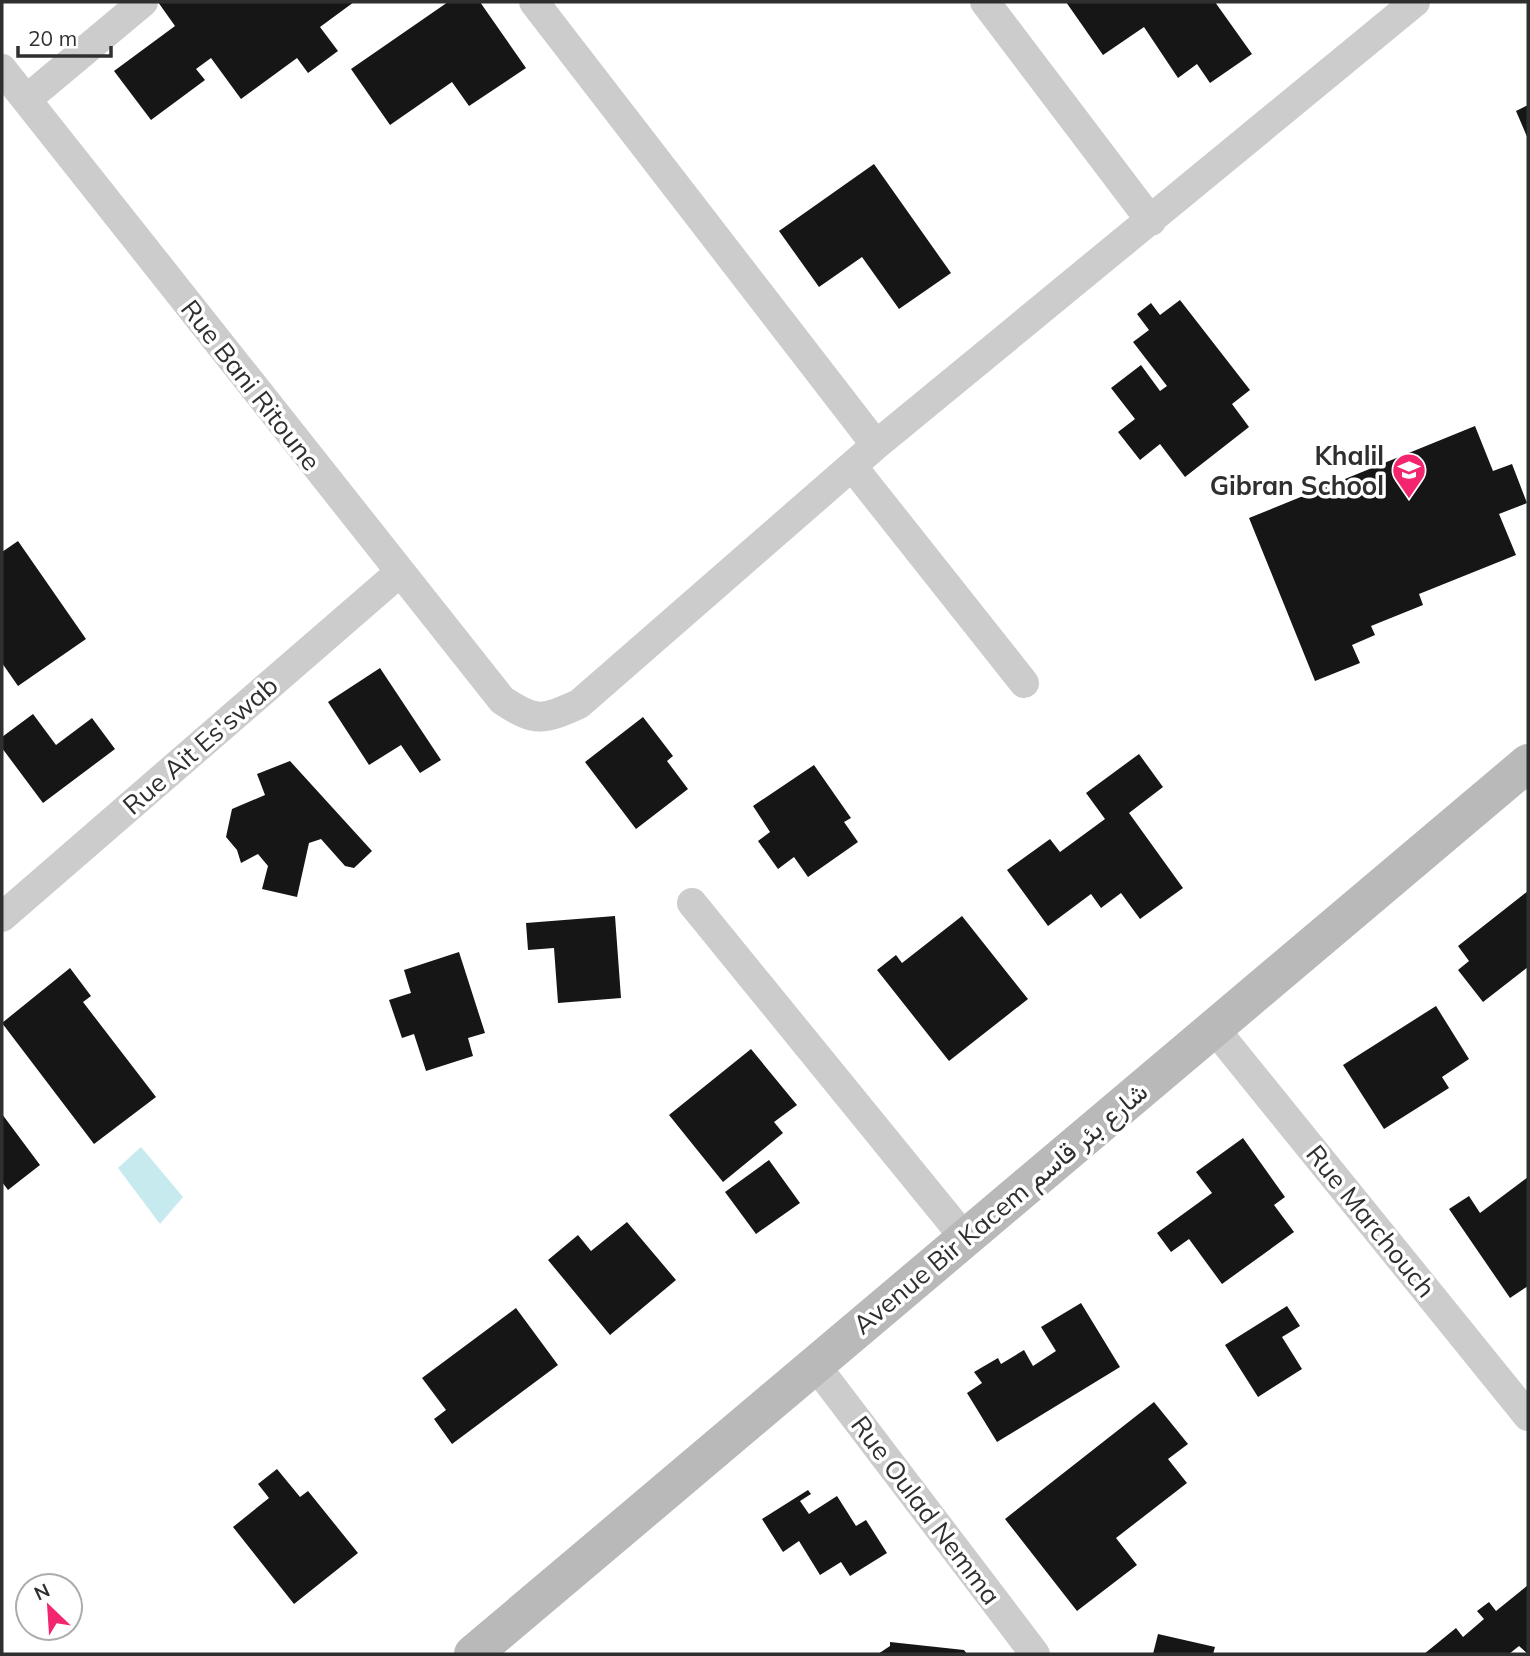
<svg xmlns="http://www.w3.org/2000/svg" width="1530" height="1656" viewBox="0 0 1530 1656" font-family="Mulish,Vazirmatn,sans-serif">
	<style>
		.water { fill: #c7eaef }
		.building { fill: #161616 }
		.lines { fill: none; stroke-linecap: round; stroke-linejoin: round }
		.street { stroke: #ccc; stroke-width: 30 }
		.secondary { stroke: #b9b9b9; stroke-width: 38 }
		.labels { text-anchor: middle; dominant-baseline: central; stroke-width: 7; stroke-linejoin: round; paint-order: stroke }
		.street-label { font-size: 26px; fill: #2f2f2f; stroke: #fff }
		.poi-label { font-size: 26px; font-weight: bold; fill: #2f2f2f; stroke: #fff; text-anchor: end }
	</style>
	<rect width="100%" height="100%" fill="#fff"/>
	<!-- water -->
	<path class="water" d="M141 1147 183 1197 160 1224 118 1168Z"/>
	<!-- building -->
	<path class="building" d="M158 2H354L320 27 338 51 308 73 297 58 241 99 211 58 196 69 205 80 151 120 114 71 175 26Z
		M448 2H480L526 68 469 106 452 82 390 125 351 69Z
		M1066 2H1215L1252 54 1210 83 1197 64 1178 78 1144 27 1103 55Z
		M1528 105V139L1516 111Z
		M874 164 951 273 899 309 862 257 819 287 779 231Z
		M1180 300 1250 390 1232 404 1249 427 1185 477 1160 444 1140 460 1118 432 1135 419 1111 388 1141 365 1160 391 1167 386 1133 342 1149 330 1137 314 1151 303 1160 315Z
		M1475 426 1493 471 1512 464 1527 503 1499 514 1516 555 1419 594 1423 605 1371 626 1375 635 1352 645 1360 663 1315 681 1249 518Z
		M18 541 86 639 18 686 2 663V552Z
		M380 668 441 760 420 773 401 745 369 765 328 702Z
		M33 714 56 745 92 718 115 749 43 803 2 748V737Z
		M643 717 673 756 667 761 688 789 636 829 585 762Z
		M1139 754 1163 787 1129 813 1183 888 1140 919 1121 893 1101 908 1091 894 1048 926 1007 870 1050 839 1060 852 1105 819 1086 793Z
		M290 761 372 851 354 868 345 866 321 839 309 843 297 897 262 889 268 866 258 854 241 863 237 850 226 837 232 809 265 795 257 774Z
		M814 765 851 818 844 822 858 842 808 877 794 857 778 869 758 841 770 832 753 806Z
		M1528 891V967L1483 1002 1458 970 1469 961 1458 946Z
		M615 916 621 998 558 1003 554 948 528 950 526 923Z
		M962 916 1028 999 949 1061 877 970 896 955 902 963Z
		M459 952 485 1033 468 1038 473 1056 426 1071 414 1034 402 1038 389 1000 411 993 404 970Z
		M70 968 91 996 83 1002 156 1097 94 1144 2 1023Z
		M1436 1006 1469 1059 1442 1077 1449 1088 1384 1129 1343 1065Z
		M751 1049 797 1105 774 1122 783 1133 723 1182 669 1115Z
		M2 1114 40 1165 8 1190 2 1182Z
		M1243 1138 1285 1197 1274 1205 1294 1232 1222 1284 1189 1239 1171 1252 1157 1233 1212 1193 1196 1172Z
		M769 1160 800 1203 756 1234 725 1192Z
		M1528 1177V1286L1510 1298 1449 1209 1469 1196 1480 1213Z
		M627 1222 676 1280 610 1335 548 1260 578 1235 591 1251Z
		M1081 1303 1120 1367 997 1442 967 1393 982 1383 974 1372 998 1358 1001 1364 1024 1350 1033 1366 1056 1351 1041 1327Z
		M1287 1306 1300 1326 1282 1337 1302 1369 1258 1397 1225 1345Z
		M516 1308 558 1365 452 1444 434 1419 446 1410 422 1378Z
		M1154 1402 1188 1444 1168 1459 1187 1483 1116 1538 1137 1565 1077 1611 1005 1519Z
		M277 1469 300 1497 308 1491 358 1553 294 1604 233 1527 269 1498 258 1484Z
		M808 1490 811 1494 800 1501 809 1514 837 1496 856 1526 866 1520 887 1553 850 1576 841 1562 820 1575 799 1541 783 1552 762 1519Z
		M1528 1585V1654L1519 1646 1509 1654H1424L1456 1628 1463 1637 1484 1619 1477 1611 1489 1602 1496 1611Z
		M1158 1634 1215 1647 1213 1654H1153Z
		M890 1642 964 1650 967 1654H878L890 1646Z"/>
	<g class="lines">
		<!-- street -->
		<path class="street" d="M534 2 876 445
			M985 2 1151 221
			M2 69 502 700C536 723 543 720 579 704L876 445 1415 2
			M27 99 143 2
			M852 466 1024 683
			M692 903 964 1237
			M2 917 399 573
			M1213 1027 1528 1416
			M816 1366 1035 1654"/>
		<!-- secondary -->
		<path class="secondary" d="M473 1654 1528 763"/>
	</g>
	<!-- icons -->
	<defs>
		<g id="school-pin" transform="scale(1.75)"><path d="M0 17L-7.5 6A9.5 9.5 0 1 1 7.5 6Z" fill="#f3256e" stroke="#fff"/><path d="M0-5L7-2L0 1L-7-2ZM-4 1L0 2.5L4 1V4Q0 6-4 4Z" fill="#fff"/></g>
	</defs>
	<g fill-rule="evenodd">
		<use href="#school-pin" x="1409" y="470"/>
	</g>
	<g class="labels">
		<!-- street labels -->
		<g class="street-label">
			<text transform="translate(251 385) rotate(52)">Rue Bani Ritoune</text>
			<text transform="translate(200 745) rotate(-41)">Rue Ait Es'swab</text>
			<text transform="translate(1000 1208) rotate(-40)">Avenue Bir Kacem شارع بئر قاسم</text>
			<text transform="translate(1371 1221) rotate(51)">Rue Marchouch</text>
			<text transform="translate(926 1510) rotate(53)">Rue Oulad Nemma</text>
		</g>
		<!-- poi labels -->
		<g class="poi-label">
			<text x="1384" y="455">Khalil<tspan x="1384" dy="30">Gibran School</tspan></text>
		</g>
	</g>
	<!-- border -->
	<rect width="1530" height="1656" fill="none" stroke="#2f2f2f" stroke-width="7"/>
	<!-- north arrow -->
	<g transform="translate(49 1607) rotate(335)"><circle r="33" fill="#ffffff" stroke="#acacac" stroke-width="2"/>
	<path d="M0-5L12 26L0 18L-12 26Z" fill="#f3256e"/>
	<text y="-10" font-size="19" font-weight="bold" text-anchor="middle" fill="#2f2f2f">N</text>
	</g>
	<!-- scale -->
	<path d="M18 46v10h93v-10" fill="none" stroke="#2f2f2f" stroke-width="3.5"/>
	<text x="28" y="46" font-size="21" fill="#2f2f2f" stroke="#ffffff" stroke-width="5" paint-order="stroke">20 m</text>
</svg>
